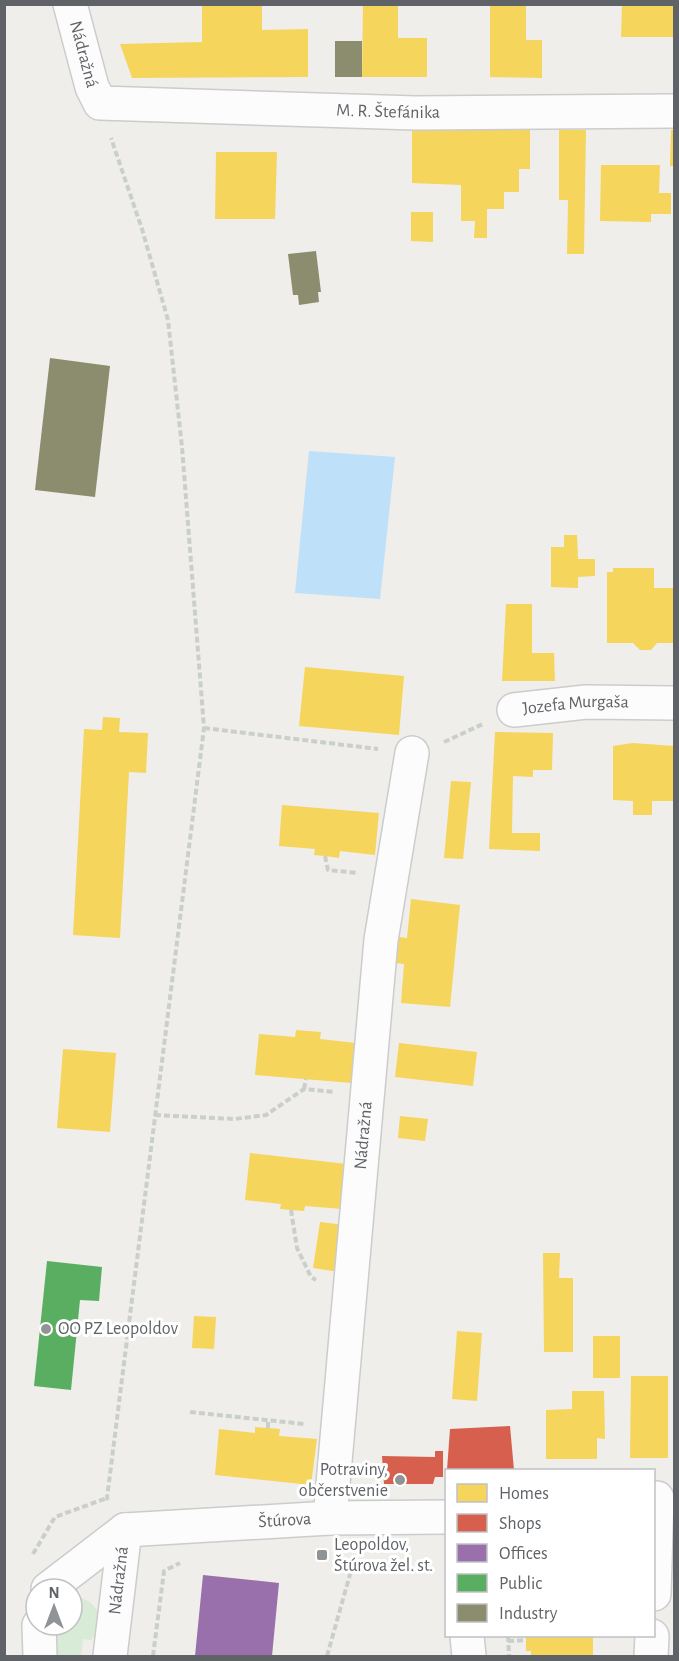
<svg xmlns="http://www.w3.org/2000/svg" width="679" height="1661" viewBox="0 0 679 1661" font-family="'Alegreya Sans',sans-serif">
	<style>
		.green { fill: #d8ebd6 }
		.water { fill: #bfe0f9 }
		.homes { fill: #f6d55c }
		.shops { fill: #d6604d }
		.offices { fill: #9970ab }
		.public { fill: #5aae61 }
		.industry { fill: #8c8c6e }
		.lines { fill: none; stroke-linecap: round; stroke-linejoin: round }
		.minor-casing { stroke: #cbcccc; stroke-width: 36 }
		.path { stroke: #cacfcc; stroke-width: 4; stroke-dasharray: 6 3; stroke-linecap: butt }
		.minor { stroke: #fdfcfc; stroke-width: 33 }
		.poi-dot { fill: #919496; stroke: #fff; stroke-width: 2 }
		.labels { text-anchor: middle; dominant-baseline: central; stroke-width: 6; stroke-linejoin: round; paint-order: stroke }
		.street-label { font-size: 18px; fill: #5f6368; stroke: #fff }
		.poi-label { font-size: 18px; fill: #5f6368; stroke: #fff; text-anchor: start }
	</style>
	<rect width="100%" height="100%" fill="#efeeea"/>
	<!-- green -->
	<path class="green" d="M72 1596C92 1598 97 1609 107 1626L90 1640 83 1639 81 1656H49V1625H72Z"/>
	<!-- water -->
	<path class="water" d="M309 451 395 457 380 599 295 593Z"/>
	<!-- homes -->
	<path class="homes" d="M202 4H262V30L308 29V77L132 78 120 44 202 42Z
		M363 4H398V38H427V77H362Z
		M490 4H526V40H542V78L490 77Z
		M622 4H673V37H621Z
		M412 130H530V169H519V192H504V209H487V238H474L475 221H461V185L412 183Z
		M559 130H586L584 254H567L568 200H559Z
		M671 130H674V166H670Z
		M216 152H277L275 219H215Z
		M601 165H660L659 193H671V214H651V222L600 221Z
		M411 212H433V242L411 241Z
		M564 535H577L578 559H595V576L578 577V588L551 587V547H564Z
		M613 568H654V588H674V643H657L651 650H640L633 643H607V572H613Z
		M506 604H532V653H554L555 681H502Z
		M305 667 404 676 399 735 299 726Z
		M103 717 120 718 119 732 148 733 146 773 129 772 120 938 73 935 84 729 102 730Z
		M495 732 553 733 552 770H533V777L513 776 512 833H540V851L489 849Z
		M633 743 674 746V801H652V815H633V801L613 800V746Z
		M451 781 471 782 463 859 444 858Z
		M282 805 379 813 375 855 340 851 339 858 325 856 314 855 315 849 279 846Z
		M411 899 460 905 450 1007 401 1003 404 964 396 963 399 937 407 938Z
		M296 1030 321 1032 320 1039 356 1043 352 1083 255 1075 259 1034 295 1037Z
		M399 1043 477 1052 473 1086 395 1077Z
		M63 1049 116 1053 110 1132 57 1128Z
		M400 1116 428 1119 425 1141 398 1138Z
		M250 1153 347 1164 342 1209 305 1206 304 1211 291 1210 280 1209 281 1204 245 1200Z
		M320 1222 345 1225 339 1272 313 1268Z
		M543 1253H560L559 1278H573V1352H544Z
		M194 1316 216 1317 214 1349 192 1348Z
		M457 1331 482 1333 477 1401 452 1399Z
		M593 1336H620V1378H593Z
		M631 1376H668V1458H630Z
		M572 1391H604L605 1439 597 1438V1459H546V1410L572 1409Z
		M255 1427 280 1429 279 1436 317 1439 311 1485 215 1475 219 1429 255 1433Z
		M526 1636H593V1656H531V1651H526Z"/>
	<!-- shops -->
	<path class="shops" d="M510 1426 514 1470H447L450 1429Z
		M435 1451H443V1477H435L433 1484H384L382 1456 435 1457Z"/>
	<!-- offices -->
	<path class="offices" d="M203 1575 279 1583 272 1656H195Z"/>
	<!-- public -->
	<path class="public" d="M47 1261 102 1267 99 1301 80 1300 71 1390 34 1386Z"/>
	<!-- industry -->
	<path class="industry" d="M335 41H362V77H335Z
		M316 251 321 292H318L319 302 299 305 298 295H293L288 254Z
		M50 358 110 366 95 497 35 490Z"/>
	<g class="lines">
		<!-- minor casing -->
		<g class="minor-casing">
			<g id="minor">
				<path id="s1" d="M70 4 92 87 100 103 415 113 674 111"/>
				<path id="s2" d="M514 710 586 702 674 703"/>
				<path id="s3" d="M330 1518 381 940 412 753"/>
				<path id="s4" d="M125 1530 330 1518 446 1517"/>
				<path d="M48 1589 125 1530"/>
				<path d="M654 1594 657 1498"/>
				<path d="M39 1625 40 1656"/>
				<path d="M467 1636 469 1656"/>
				<path id="s5" d="M110 1656 125 1530"/>
				<path d="M651 1656 652 1636"/>
			</g>
		</g>
		<!-- path -->
		<path class="path" d="M204 728 378 749
			M444 742 483 724
			M325 856 328 870 358 873
			M304 1089 306 1079
			M155 1115 235 1119 266 1115 304 1089 335 1092
			M291 1210 297 1248 311 1277 316 1280
			M190 1412 304 1424
			M268 1428V1420
			M108 1500 107 1498 204 728 182 447 168 320 142 229 111 138
			M33 1554 55 1517 107 1498
			M508 1636 509 1656
			M508 1641 526 1640
			M153 1656 164 1571 180 1563
			M327 1656 356 1553"/>
		<!-- minor -->
		<use href="#minor" class="minor"/>
	</g>
	<!-- markers -->
	<g class="poi-dot">
		<circle cx="46" cy="1329" r="6"/>
		<circle cx="400" cy="1480" r="6"/>
		<rect x="316" y="1549" width="12" height="12" rx="3"/>
	</g>
	<g class="labels">
		<!-- street labels -->
		<g class="street-label">
			<text stroke="none"><textPath href="#s1" startOffset="52">Nádražná</textPath></text>
			<text stroke="none"><textPath href="#s1" startOffset="392">M. R. Štefánika</textPath></text>
			<text stroke="none"><textPath href="#s2" startOffset="62">Jozefa Murgaša</textPath></text>
			<text stroke="none"><textPath href="#s3" startOffset="384">Nádražná</textPath></text>
			<text stroke="none"><textPath href="#s4" startOffset="160">Štúrova</textPath></text>
			<text stroke="none"><textPath href="#s5" startOffset="76">Nádražná</textPath></text>
		</g>
		<!-- poi labels -->
		<g class="poi-label">
			<text x="58" y="1329">OO PZ Leopoldov</text>
			<text x="388" y="1470" text-anchor="end">Potraviny,<tspan x="388" dy="21">občerstvenie</tspan></text>
			<text x="334" y="1545">Leopoldov,<tspan x="334" dy="21">Štúrova žel. st.</tspan></text>
		</g>
	</g>
	<!-- border -->
	<rect width="679" height="1661" fill="none" stroke="#5f6368" stroke-width="12"/>
	<!-- legend -->
	<rect x="445" y="1469" width="210" height="168" fill="#ffffff" stroke="#bfc1c3" stroke-width="1.5"/>
	<rect x="457" y="1484" width="30" height="18" fill="#f6d55c" stroke="#bfc1c3" stroke-width="1.5"/>
	<text x="499" y="1499" font-size="18" fill="#5f6368">Homes</text>
	<rect x="457" y="1514" width="30" height="18" fill="#d6604d" stroke="#bfc1c3" stroke-width="1.5"/>
	<text x="499" y="1529" font-size="18" fill="#5f6368">Shops</text>
	<rect x="457" y="1544" width="30" height="18" fill="#9970ab" stroke="#bfc1c3" stroke-width="1.5"/>
	<text x="499" y="1559" font-size="18" fill="#5f6368">Offices</text>
	<rect x="457" y="1574" width="30" height="18" fill="#5aae61" stroke="#bfc1c3" stroke-width="1.5"/>
	<text x="499" y="1589" font-size="18" fill="#5f6368">Public</text>
	<rect x="457" y="1604" width="30" height="18" fill="#8c8c6e" stroke="#bfc1c3" stroke-width="1.5"/>
	<text x="499" y="1619" font-size="18" fill="#5f6368">Industry</text>
	<!-- north arrow -->
	<g transform="translate(54 1607)"><circle r="28" fill="#ffffff" stroke="#bfc1c3" stroke-width="1.5"/>
	<path d="M0-4.5L10 22L0 15L-10 22Z" fill="#919496"/>
	<text y="-9" font-size="16" font-weight="bold" text-anchor="middle" fill="#5f6368">N</text>
	</g>
</svg>
